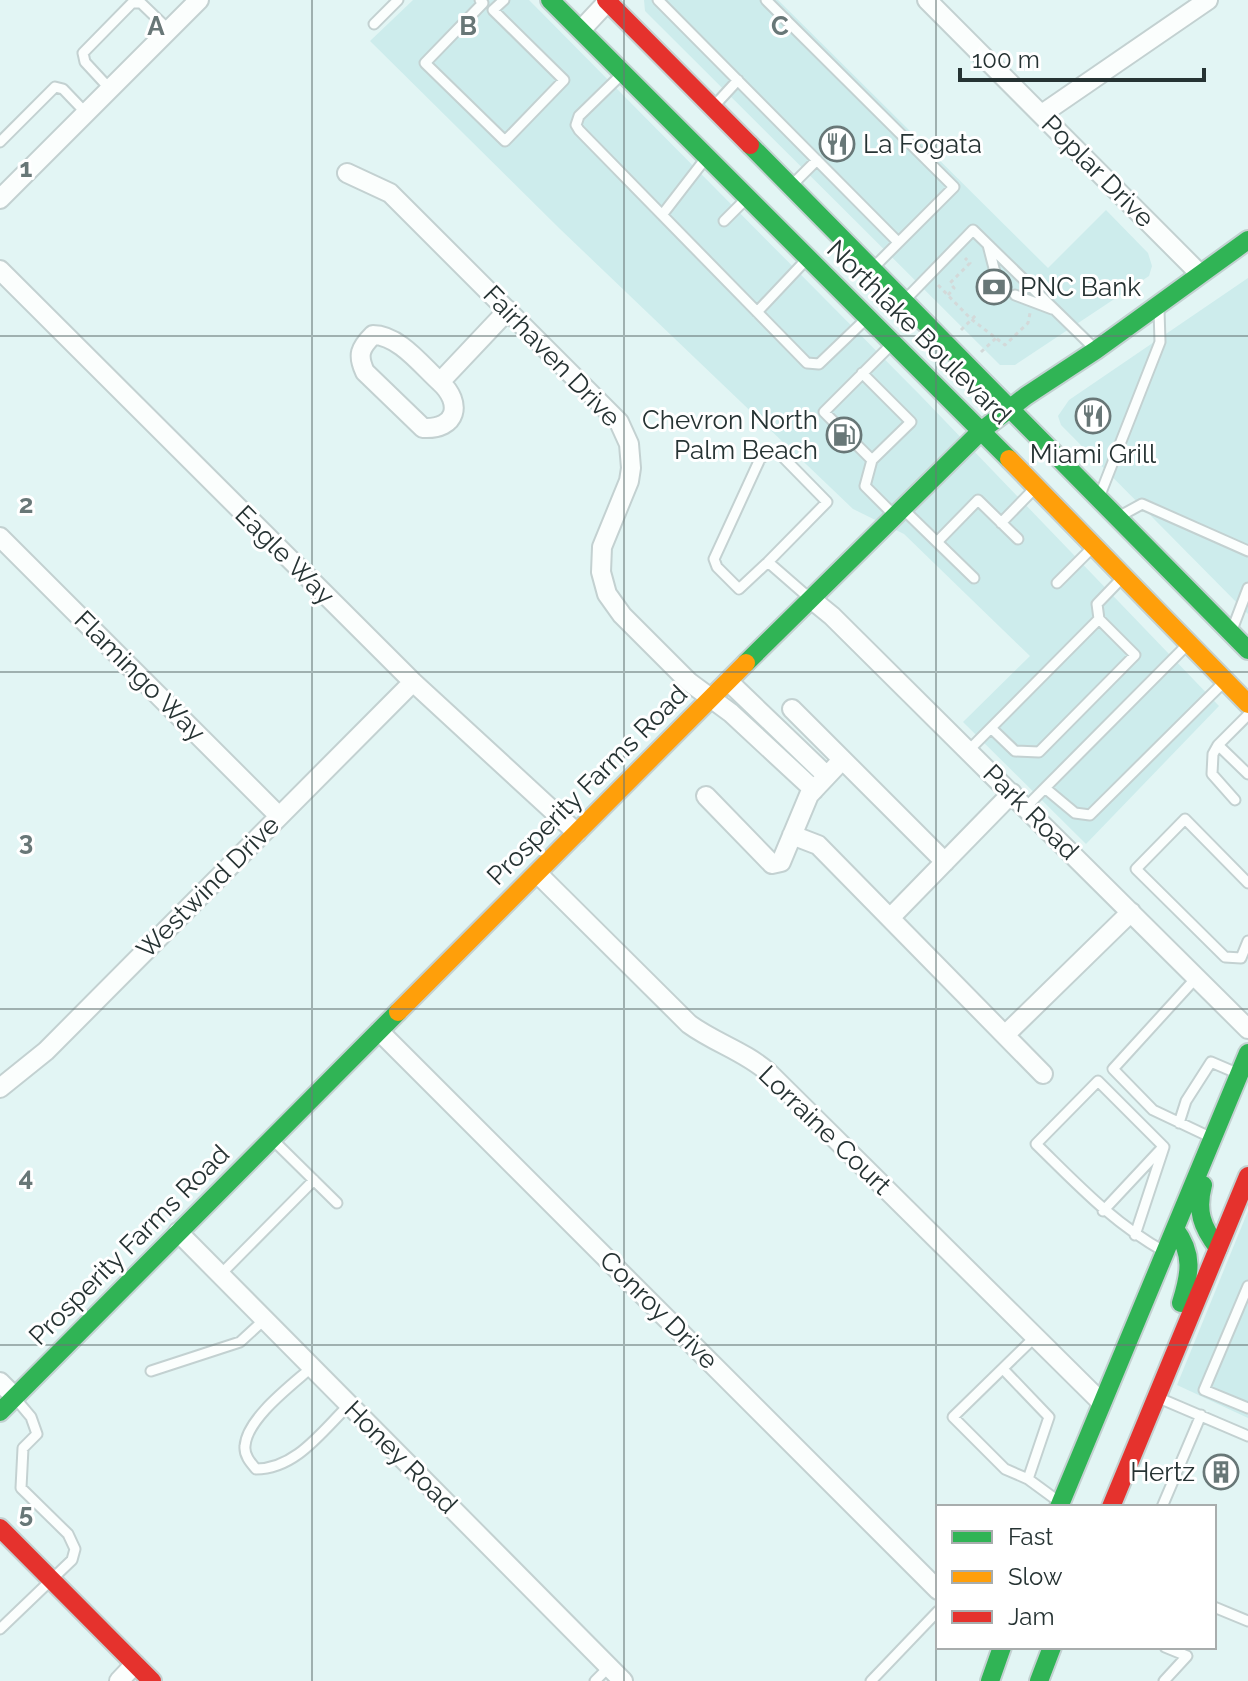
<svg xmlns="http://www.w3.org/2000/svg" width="1248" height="1681" viewBox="0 0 1248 1681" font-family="Raleway,sans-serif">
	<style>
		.built { fill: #cdecec }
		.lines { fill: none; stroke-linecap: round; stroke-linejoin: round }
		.lane-casing { stroke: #c3d1d1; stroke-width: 13 }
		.street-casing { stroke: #c3d1d1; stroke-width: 22 }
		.fast-casing { stroke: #c3d1d1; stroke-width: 22 }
		.slow-casing { stroke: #c3d1d1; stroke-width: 22 }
		.jam-casing { stroke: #c3d1d1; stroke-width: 22 }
		.path { stroke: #d3d9d9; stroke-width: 3; stroke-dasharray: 4 4; stroke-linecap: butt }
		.lane { stroke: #fbfefd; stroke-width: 9 }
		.street { stroke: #fbfefd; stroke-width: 18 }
		.fast { stroke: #30b455; stroke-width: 18 }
		.slow { stroke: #ff9f0a; stroke-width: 18 }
		.jam { stroke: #e5322d; stroke-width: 18 }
		.grid { fill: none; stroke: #687777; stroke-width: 2; stroke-opacity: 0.55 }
		.labels { text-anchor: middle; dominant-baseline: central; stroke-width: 6; stroke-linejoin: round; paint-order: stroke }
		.poi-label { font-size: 26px; fill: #263333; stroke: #fff; text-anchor: start }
		.street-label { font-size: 26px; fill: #263333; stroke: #fff }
		.grid-label { font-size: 26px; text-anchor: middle; font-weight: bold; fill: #687777; stroke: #fff; stroke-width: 6; stroke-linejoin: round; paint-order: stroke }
	</style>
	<rect width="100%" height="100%" fill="#e2f5f4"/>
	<!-- built -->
	<path class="built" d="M413 0H529L921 396 1219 706 1086 844 963 722 1030 656 904 534 853 509 560 229 370 41Z
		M644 0H778L1048 268 1106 210 1148 253 1152 266 1149 276 1015 365H1000L645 11Z
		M1248 278V614L1061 425 1058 416 1069 400Z
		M1248 1211V1418L1177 1385Z"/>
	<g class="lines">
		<!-- lane casing -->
		<g class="lane-casing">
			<path id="lane" d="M480 0 483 3 425 63 505 141 564 80 493 10 504 0
				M658 0 898 242
				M766 0 954 187 872 269
				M374 24 398 0
				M621 75 579 116 576 125 579 130 807 363 819 364 866 319
				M110 89 85 62 83 53 132 3H141L169 30
				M715 105 738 80
				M0 142 55 87 63 89 86 113
				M793 184 817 160
				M662 215 706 158
				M724 221 747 198
				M988 245 996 276
				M1015 295 1052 309
				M904 301 973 230 1094 348
				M757 312 807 259
				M891 345 824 412 872 460 865 486 893 514
				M862 373 911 422 872 460
				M1100 495 1160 342 1159 310
				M903 509 974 578
				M1120 516 1142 504 1248 551
				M1001 523 1035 488
				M937 542 978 500 1018 539
				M768 562 827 502 780 454 770 452 760 459 714 559 717 567 739 589 768 562 807 596
				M1057 583 1094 546
				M1232 630 1248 588
				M1248 715 1218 745 1248 774
				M991 728 1015 751 1039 752 1135 655 1099 619
				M1218 745 1213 754 1212 774 1235 800
				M969 750 1099 619 1097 604 1123 577
				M1045 788 1075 813 1090 815 1225 681
				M1026 807 1187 645
				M1248 883 1185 819 1136 869 1225 957 1241 958 1248 941
				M1196 978 1113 1069 1153 1110 1210 1137
				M1179 1123 1186 1101 1211 1062 1239 1074
				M274 1141 337 1203
				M1103 1211 1161 1149
				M1135 1235 1164 1147 1098 1081 1036 1144C1078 1185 1113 1223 1165 1252
				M220 1275 314 1180
				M1248 1286 1204 1390 1248 1408
				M1035 1337 953 1417 1005 1469 1028 1479 1058 1501
				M312 1367C292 1385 247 1418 245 1446 244 1455 250 1462 256 1469 296 1469 322 1431 349 1405
				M1003 1369 1049 1417 1028 1479
				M151 1371 240 1342 265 1319
				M1159 1398 1248 1436
				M1162 1507 1201 1415
				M1214 1607 1248 1621
				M0 1629 72 1560 75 1549 68 1534 21 1488 23 1448 37 1434 31 1417 15 1398
				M595 1681 609 1667
				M871 1681 938 1611
				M1164 1681 1187 1656 1165 1647"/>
		</g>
		<!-- street casing -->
		<g class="street-casing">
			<path id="street" d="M927 0 1200 274
				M581 30 609 0
				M1042 114 1208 0
				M347 173 390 193 619 422 629 444 631 468 629 481 602 547 601 572 607 594 622 615 689 682 731 713 814 790
				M0 199 199 0
				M0 270 413 682 577 833
				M440 382C463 403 457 430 423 428L365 372C357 355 360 348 373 335 399 335 422 366 440 382L508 310
				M0 537 279 816
				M810 598 832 616 1248 1029
				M728 681 827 776
				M792 709 945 862
				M706 796 772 864 781 862 809 795 842 760
				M792 835 818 845 1043 1074
				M537 873 689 1024C715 1043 744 1051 768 1072L1102 1403
				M890 918 1012 793
				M379 1031 938 1590
				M1005 1035 1131 912
				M0 1088 46 1051 413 682
				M178 1232 623 1681
				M0 1382 15 1397
				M119 1681 135 1664"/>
		</g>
		<!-- fast casing -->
		<g class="fast-casing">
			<path id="fast" d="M550 0 1009 459
				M750 145 1248 650
				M746 663 981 431 1026 396 1096 350 1248 240
				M1203 1185C1196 1211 1202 1227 1218 1248
				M1175 1229C1194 1254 1190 1274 1181 1303
				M0 1412 398 1012
				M1059 1507 1248 1053
				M990 1681 1002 1647
				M1039 1681 1052 1647"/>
		</g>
		<!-- slow casing -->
		<g class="slow-casing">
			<path id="slow" d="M1009 459 1248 704
				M398 1012 746 663"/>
		</g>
		<!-- jam casing -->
		<g class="jam-casing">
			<path id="jam" d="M606 0 750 145
				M1111 1507 1248 1176
				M0 1528 152 1681"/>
		</g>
		<!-- path -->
		<path class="path" d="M938 285 971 319 1005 345 1028 323 1030 313
			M948 295 954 288 950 283 970 263 965 258
			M961 330 978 313
			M981 352 996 338"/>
		<!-- lane -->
		<use href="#lane" class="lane"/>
		<!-- street -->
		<use href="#street" class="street"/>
		<!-- fast -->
		<use href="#fast" class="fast"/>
		<!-- slow -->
		<use href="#slow" class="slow"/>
		<!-- jam -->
		<use href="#jam" class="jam"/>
	</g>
	<!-- grid -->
	<path class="grid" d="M312 0V1681M624 0V1681M936 0V1681M0 336H1248M0 672H1248M0 1009H1248M0 1345H1248"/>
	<!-- icons -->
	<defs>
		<g id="restaurant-ring" transform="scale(1.8)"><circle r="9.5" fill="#fff" stroke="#687777" stroke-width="1.5"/><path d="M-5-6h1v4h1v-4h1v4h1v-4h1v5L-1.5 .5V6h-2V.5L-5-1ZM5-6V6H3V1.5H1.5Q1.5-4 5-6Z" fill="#687777"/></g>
		<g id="bank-ring" transform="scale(1.8)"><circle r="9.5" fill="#fff" stroke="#687777" stroke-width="1.5"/><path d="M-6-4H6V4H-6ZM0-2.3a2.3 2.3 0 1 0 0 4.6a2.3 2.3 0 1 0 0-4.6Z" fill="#687777"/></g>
		<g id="fuel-ring" transform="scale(1.8)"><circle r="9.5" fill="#fff" stroke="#687777" stroke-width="1.5"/><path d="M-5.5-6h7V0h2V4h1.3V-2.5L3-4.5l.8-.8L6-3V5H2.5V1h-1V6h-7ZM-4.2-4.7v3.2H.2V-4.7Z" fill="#687777"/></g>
		<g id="building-ring" transform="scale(1.8)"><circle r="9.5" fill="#fff" stroke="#687777" stroke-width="1.5"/><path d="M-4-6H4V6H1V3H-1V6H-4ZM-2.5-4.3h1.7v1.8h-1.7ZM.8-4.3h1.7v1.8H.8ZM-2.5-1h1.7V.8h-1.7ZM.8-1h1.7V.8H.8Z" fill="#687777"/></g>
	</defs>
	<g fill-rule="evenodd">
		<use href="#restaurant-ring" x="837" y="144"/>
		<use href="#bank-ring" x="994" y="287"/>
		<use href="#restaurant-ring" x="1093" y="416"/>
		<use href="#fuel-ring" x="844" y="435"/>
		<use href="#building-ring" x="1221" y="1472"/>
	</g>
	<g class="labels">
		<!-- poi labels -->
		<g class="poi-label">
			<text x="863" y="144">La Fogata</text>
			<text x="1020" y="287">PNC Bank</text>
			<text x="818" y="420" text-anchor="end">Chevron North<tspan x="818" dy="30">Palm Beach</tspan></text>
			<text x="1093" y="454" text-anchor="middle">Miami Grill</text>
			<text x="1195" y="1472" text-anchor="end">Hertz</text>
		</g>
		<!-- street labels -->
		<g class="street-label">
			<text transform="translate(1098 171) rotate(45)">Poplar Drive</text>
			<text transform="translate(919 332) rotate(45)">Northlake Boulevard</text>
			<text transform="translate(552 356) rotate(46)">Fairhaven Drive</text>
			<text transform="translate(285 555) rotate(45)">Eagle Way</text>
			<text transform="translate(140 676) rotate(45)">Flamingo Way</text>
			<text transform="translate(587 785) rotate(-45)">Prosperity Farms Road</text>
			<text transform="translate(1031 812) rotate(45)">Park Road</text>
			<text transform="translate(208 887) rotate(-45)">Westwind Drive</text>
			<text transform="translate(825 1130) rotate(44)">Lorraine Court</text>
			<text transform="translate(129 1245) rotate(-45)">Prosperity Farms Road</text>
			<text transform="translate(659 1310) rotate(45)">Conroy Drive</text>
			<text transform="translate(401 1457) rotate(45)">Honey Road</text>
		</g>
	</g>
	<g class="grid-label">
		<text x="156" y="35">A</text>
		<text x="468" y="35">B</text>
		<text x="780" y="35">C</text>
		<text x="26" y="177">1</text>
		<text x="26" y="513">2</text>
		<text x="26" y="850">3</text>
		<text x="26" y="1186">4</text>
		<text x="26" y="1522">5</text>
	</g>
	<!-- legend -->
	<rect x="936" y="1505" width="280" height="144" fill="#ffffff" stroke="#a8adad" stroke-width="2"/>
	<rect x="952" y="1531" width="40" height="12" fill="#30b455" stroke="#a8adad" stroke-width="2"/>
	<text x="1008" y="1545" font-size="24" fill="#263333">Fast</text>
	<rect x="952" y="1571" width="40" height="12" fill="#ff9f0a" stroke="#a8adad" stroke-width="2"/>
	<text x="1008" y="1585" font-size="24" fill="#263333">Slow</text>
	<rect x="952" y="1611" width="40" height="12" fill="#e5322d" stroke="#a8adad" stroke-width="2"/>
	<text x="1008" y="1625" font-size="24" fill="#263333">Jam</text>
	<!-- scale -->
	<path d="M960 68v12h244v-12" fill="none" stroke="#263333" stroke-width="4"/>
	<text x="972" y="68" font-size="24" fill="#263333" stroke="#ffffff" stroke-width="6" paint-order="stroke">100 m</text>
</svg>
